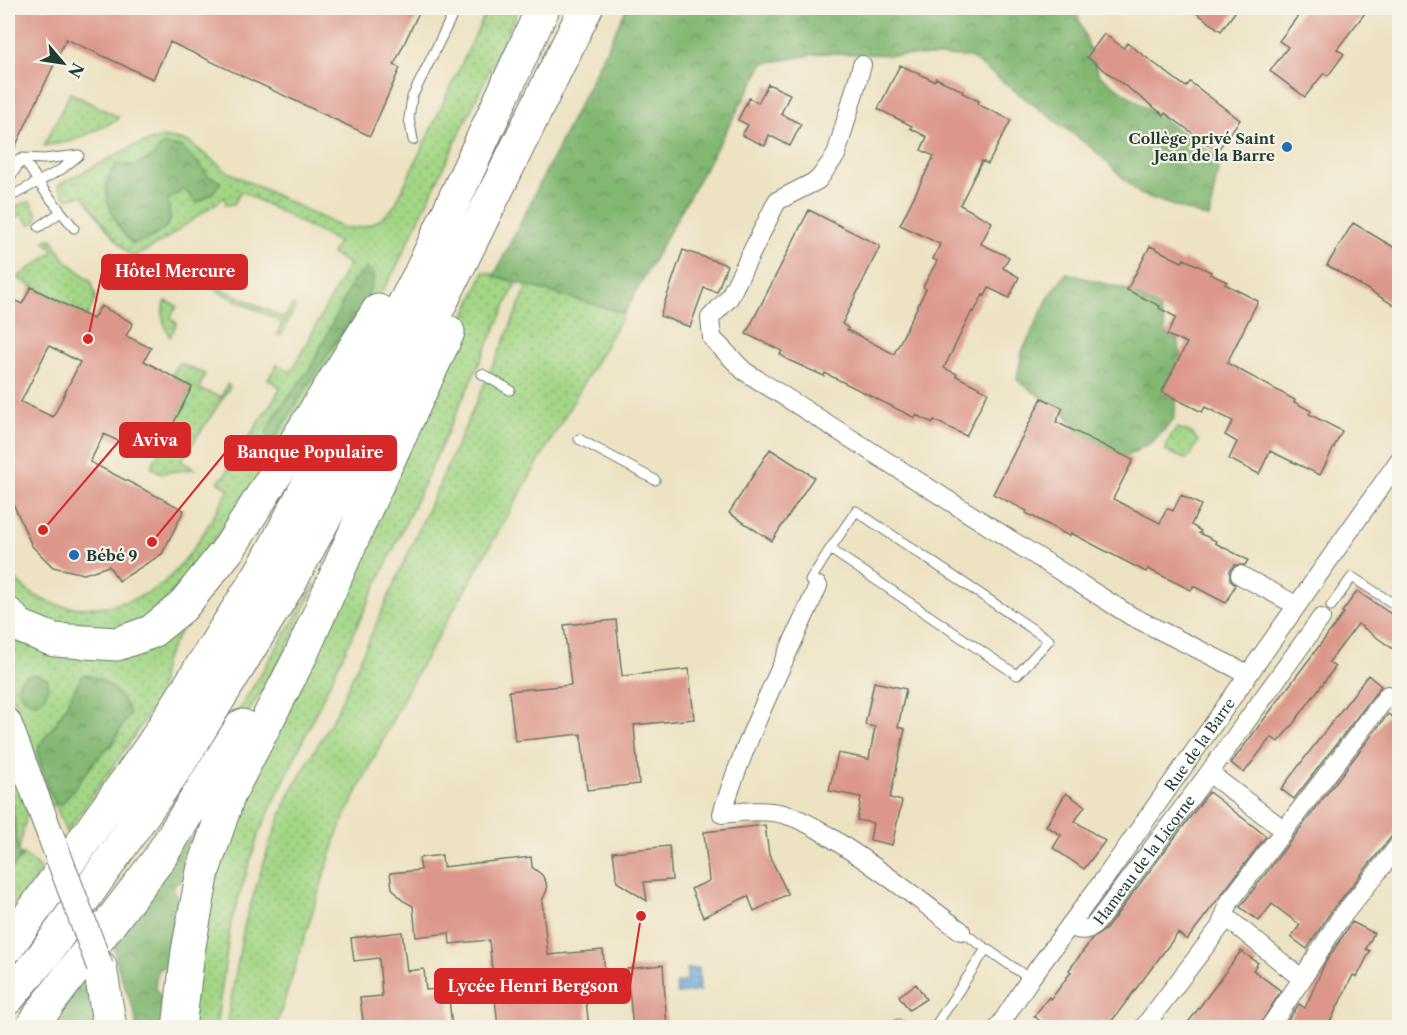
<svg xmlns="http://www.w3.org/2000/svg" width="1407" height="1035" viewBox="0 0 1407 1035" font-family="'Libre Caslon Text',serif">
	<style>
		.grass { fill: url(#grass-dots); stroke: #618a5c; stroke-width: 1.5 }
		.forest { fill: url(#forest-crowns); stroke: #507a53; stroke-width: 1.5 }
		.water { fill: url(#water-rules); stroke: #447288; stroke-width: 1.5 }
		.building { fill: #dc978a; fill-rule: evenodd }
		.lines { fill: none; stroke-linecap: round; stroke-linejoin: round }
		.lane-casing { stroke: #677766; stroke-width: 11 }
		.street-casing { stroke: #677766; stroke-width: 20 }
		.secondary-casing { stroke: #677766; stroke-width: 28 }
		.highway-casing { stroke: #677766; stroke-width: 35 }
		.lane { stroke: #fff; stroke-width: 9 }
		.street { stroke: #fff; stroke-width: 18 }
		.secondary { stroke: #fff; stroke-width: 26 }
		.highway { stroke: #fff; stroke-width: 33 }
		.secondary-bridge-casing { stroke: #677766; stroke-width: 28; stroke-linecap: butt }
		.secondary-bridge { stroke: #fff; stroke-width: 26 }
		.poi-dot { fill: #1f6fb2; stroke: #f7f3e8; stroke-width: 2 }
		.labels { text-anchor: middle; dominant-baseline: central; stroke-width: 4.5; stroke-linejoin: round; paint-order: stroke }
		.poi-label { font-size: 15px; font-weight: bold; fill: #1f3d34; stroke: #f7f3e8; text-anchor: end }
		.street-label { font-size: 15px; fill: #1f3d34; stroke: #f7f3e8 }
		.leader { fill: none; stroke: #d62828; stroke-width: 2 }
		.callout-dot { fill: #d62828; stroke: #f7f3e8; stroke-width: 2 }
		.callout { fill: #d62828; stroke: #d62828; stroke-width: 2 }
		.callout-label { font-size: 16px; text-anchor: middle; font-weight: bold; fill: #fff }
	</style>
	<defs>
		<pattern id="grass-dots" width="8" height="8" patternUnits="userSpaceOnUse" patternTransform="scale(1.5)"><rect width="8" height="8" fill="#a3d685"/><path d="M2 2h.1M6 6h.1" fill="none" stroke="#84af6e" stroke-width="1.8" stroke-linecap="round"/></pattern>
		<pattern id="forest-crowns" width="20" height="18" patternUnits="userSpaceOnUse" patternTransform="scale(1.5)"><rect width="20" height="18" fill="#82b772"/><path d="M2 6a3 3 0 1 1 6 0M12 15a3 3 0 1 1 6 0" fill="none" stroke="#6a965e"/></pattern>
		<pattern id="water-rules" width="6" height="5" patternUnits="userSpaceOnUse" patternTransform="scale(1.5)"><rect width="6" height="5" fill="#6aa8dc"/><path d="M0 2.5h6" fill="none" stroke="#578ab3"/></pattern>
	</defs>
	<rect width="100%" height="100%" fill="#f7f3e8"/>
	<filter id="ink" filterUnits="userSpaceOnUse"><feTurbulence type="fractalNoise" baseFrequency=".0167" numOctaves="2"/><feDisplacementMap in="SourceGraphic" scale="12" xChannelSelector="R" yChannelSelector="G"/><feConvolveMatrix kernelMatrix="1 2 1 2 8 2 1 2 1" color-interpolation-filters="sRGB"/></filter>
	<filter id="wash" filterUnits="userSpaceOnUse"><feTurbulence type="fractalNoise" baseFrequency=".008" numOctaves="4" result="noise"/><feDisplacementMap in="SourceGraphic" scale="24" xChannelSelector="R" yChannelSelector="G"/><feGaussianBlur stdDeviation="1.35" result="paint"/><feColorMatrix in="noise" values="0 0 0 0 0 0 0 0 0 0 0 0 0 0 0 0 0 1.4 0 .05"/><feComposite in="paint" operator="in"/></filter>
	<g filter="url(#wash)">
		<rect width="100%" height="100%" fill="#ede2c2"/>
		<!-- grass -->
		<path class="grass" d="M488 8H519L396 268 367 317 176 596 138 624 85 634 40 622 8 599V572C16 581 25 590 36 596 70 617 132 608 163 583 192 558 210 522 229 489L218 482 224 476 281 388 268 379 277 365 291 372 349 264 332 254 338 242 241 191 234 204 226 205 225 197 158 244 132 258 106 228 83 195 66 199 58 185 131 147 163 137 189 142 228 172 343 228C365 230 382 222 395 205Z
			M70 93 118 117 117 120 73 141 44 146Z
			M30 202 38 215 36 221 30 225 21 214 8 224V212L23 203Z
			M47 239H52L65 260 91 281 96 298 87 316 17 278 54 251 45 241Z
			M188 258 195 260 189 273 284 318 292 305 295 307 281 336 277 334 282 322 194 280 186 277 180 290 173 286 172 282Z
			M484 272 517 281 408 518 259 833 231 922 216 1027 187 1028 201 928 238 798 367 544Z
			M528 284 624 313 409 687 339 829 276 1027 226 1028 245 922 270 843 290 793 335 715 508 332Z
			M166 301 177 306 170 319 177 323 170 337C164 324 159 315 166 301Z
			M179 363 205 374 199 389 221 397 227 384 230 387 181 461 194 469 161 473 151 467 192 387 172 376Z
			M1178 428 1191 433 1198 441 1190 457 1185 459 1166 451C1166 441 1171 434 1178 428Z
			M316 583 286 651 235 734 200 774Z
			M191 611 164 662 158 699 126 748 66 833 55 803 51 807 8 686V620L58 648Z
			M8 757 26 806 27 814 18 853 11 796 8 787Z
			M23 855 33 862 41 871 8 914V872Z"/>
		<!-- forest -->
		<path class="forest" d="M627 8H1075L1099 75 1220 159 1209 218 1140 194 1093 149 970 57 823 53 764 63 624 313 494 276Z
			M162 145 181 147 200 165 208 176 221 182 212 194 197 203 184 189 168 200C168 207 171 215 170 220 168 231 142 242 133 244 118 230 101 199 108 178 110 174 114 169 116 165H136L153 157Z
			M367 268 374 273C372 302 349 322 334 345 314 376 294 406 276 437L268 439 267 431 276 414 310 369 353 281Z
			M1066 273 1127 290 1159 308 1167 335 1177 339 1181 354 1162 392 1177 400 1173 421 1153 441 1126 457 1077 433 1063 409 1042 398 1017 380 1022 352 1048 299Z
			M34 674 48 679C48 701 35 713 19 692V682L24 677Z
			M83 675C106 677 121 694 130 713L112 744 96 760 61 805 55 802 48 789 38 755 39 745 56 723Z
			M8 787 11 796 18 852 23 855 8 872Z
			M197 832 203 840 191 877 174 884V892L183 906 171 965 158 969 155 987 170 1013 167 1027H136L135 1013 119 971 114 946 177 851Z
			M83 979 93 997 99 1027 49 1028Z"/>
		<!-- water -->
		<path class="water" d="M699 968 700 991 677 994 676 983 687 981V969Z"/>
		<g id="blocks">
			<!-- building -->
			<path class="building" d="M8 8H421L394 65 400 68 370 136 170 42 153 79 66 39 11 156 8 158Z
				M1190 8H1238L1221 31Z
				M1304 8H1369L1337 49 1344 54 1328 76 1324 73 1305 97 1270 71 1288 47 1279 41Z
				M1104 34 1124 48 1127 43 1186 87 1190 82 1240 120 1217 151 1165 113 1164 115 1087 57Z
				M900 65 934 81 936 78 963 91 962 93 979 101 977 104 1011 120 988 164 982 161 960 205 992 222 981 244 1009 257 1003 268 1019 277 1009 298 989 288 985 296 983 295 974 312 972 311 944 368 957 374 956 376 988 392 966 436 934 420 933 423 916 415 915 418 825 373 824 376 788 360 780 354 782 351 746 334 809 210 880 246 842 324 848 328 847 330 894 354 926 289 923 287 937 261 933 259 940 244 900 225 934 156 921 150 927 137 910 128 912 126 878 109Z
				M768 84 790 94 781 114 801 124 790 146 769 135 765 146 742 135 748 125 738 120 749 98 758 103Z
				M1353 223 1400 251V309L1327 265Z
				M1150 246 1182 262 1184 259 1211 272 1210 274 1227 282 1225 284 1258 301 1227 363 1295 400 1294 402 1311 411 1309 414 1342 431 1320 475 1270 451 1259 474 1229 459 1237 442 1225 435 1233 421 1205 407 1202 412 1162 392 1187 343 1167 335 1176 317 1159 308 1160 306 1127 290Z
				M683 250 727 265 717 292 704 288 690 327 660 316Z
				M31 287 93 319 101 306 133 323 126 336 151 348 144 361 192 387 163 444 142 434 134 449 104 434 90 462 184 510 162 554 119 581 109 566 84 574 53 567 32 546 8 492V297L22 304ZM49 346 80 362 53 417 21 402Z
				M1042 398 1063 408 1056 422 1133 460 1113 499 1160 523 1167 508 1173 511 1181 495 1201 505 1191 525 1201 531 1199 533 1216 541 1215 543 1248 560 1245 565H1235L1230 570V580L1235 585 1226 603 1193 586 1191 590 1148 569 1146 572 1071 533 1069 536 1026 513 1027 511 993 494Z
				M770 449 814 477 772 541 729 513Z
				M1357 591 1400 620V654L1358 624 1329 662 1335 667 1293 724 1278 742 1271 737 1244 773 1231 763 1344 613 1342 612Z
				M616 620 622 676 689 669 694 719 634 725 639 784 587 790 581 734 515 741 509 691 571 685 564 625Z
				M1368 675 1381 686 1294 799 1281 789Z
				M874 682 906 689 898 727 905 729 890 798 902 801 892 845 870 840 873 823 857 820 861 797 829 791 838 753 869 759 875 727 865 725Z
				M1388 714 1400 722V826L1330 913 1307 949 1291 937 1300 925 1272 904 1259 921 1240 907Z
				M1209 792 1266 836 1187 940 1178 933 1108 1026 1100 1020 1094 1028H1049L1034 1016 1049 997 1051 999 1071 972 1069 970 1092 939 1106 929Z
				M1066 793 1085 806 1075 821 1105 841 1084 869 1053 848 1061 835 1046 826Z
				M765 825 769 855 788 894 754 911 748 896 703 917 691 889 709 881 704 832Z
				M669 846 672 880 644 882 647 901 617 882 613 852Z
				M442 855 443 867 531 857 532 867 542 875 546 882 547 890 542 901 548 955 603 950 605 973 583 975 589 1028H498L489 940 450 944 449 933 416 937 413 906 402 900 392 888 390 873 421 870 419 858Z
				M1352 922 1374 933 1366 949 1370 951 1357 977 1353 975 1328 1026 1330 1028H1283L1299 1004 1305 1008 1325 963Z
				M402 932 407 971 424 969 426 990 448 988 452 1028H364L360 998 382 996 379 958 354 961 351 938Z
				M1241 951 1258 963 1253 970 1281 991 1258 1028H1184Z
				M663 965 667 1028H633L627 969Z
				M916 984 926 999 909 1010 899 996Z"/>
		</g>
	</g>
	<g filter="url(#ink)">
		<use href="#blocks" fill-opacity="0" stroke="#677766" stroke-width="1.5"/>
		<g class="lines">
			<!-- lane casing -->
			<g class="lane-casing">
				<path id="lane" d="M413 140 409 118 412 97 456 8
					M23 158 43 189 74 228
					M8 165 23 158 44 159 79 155
					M8 180 22 160
					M8 198 62 169 79 155
					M39 227 61 212
					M482 374 510 390
					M579 439 655 480
					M856 511 1049 640 1017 675 830 549Z
					M810 581 830 549
					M1331 606 1352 577 1400 608
					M961 931 1030 979
					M898 1024 901 1028
					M934 1028 986 949"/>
			</g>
			<!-- street casing -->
			<g class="street-casing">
				<g id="street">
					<path d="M862 65 836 155 818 180 777 201 729 298 710 318 712 338 744 371 1131 616 1248 674"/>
					<path d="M1240 575 1296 605"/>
					<path d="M818 586C785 661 746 735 722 814 742 812 763 809 783 814 806 820 828 835 848 849 887 874 923 903 961 931"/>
					<path d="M1209 773 1284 830"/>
					<path d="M1225 916 1302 979"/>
					<path id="s1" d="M1070 926C1080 932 1090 931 1097 922L1209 773 1321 618"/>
					<path id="s2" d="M998 1028 1030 979 1110 871 1400 459"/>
					<path d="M1143 1028 1220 927 1230 901 1388 695"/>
					<path d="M1269 1028 1302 979 1339 920 1400 844"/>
					<path d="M1399 1028 1400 1026"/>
				</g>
			</g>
			<!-- secondary casing -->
			<g class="secondary-casing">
				<path id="secondary" d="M8 722 44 818"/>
			</g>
			<!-- highway casing -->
			<g class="highway-casing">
				<path id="highway" d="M8 614 19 626 54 640 117 644 151 632 182 607 230 547 378 311
					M8 946 151 747 265 566 420 274 543 8
					M100 967 110 1028
					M8 998 44 955 178 765 290 582 440 304 586 8
					M32 1028 42 1012 158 860 242 726
					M179 1028 188 951 203 871 229 794 301 655 366 508 448 332"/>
			</g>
			<!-- lane -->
			<use href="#lane" class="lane"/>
			<!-- street -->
			<use href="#street" class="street"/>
			<!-- secondary -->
			<use href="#secondary" class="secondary"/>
			<!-- highway -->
			<use href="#highway" class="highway"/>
			<!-- secondary-bridge casing -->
			<g class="secondary-bridge-casing">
				<path id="secondary-bridge" d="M44 818 100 967"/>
			</g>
			<!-- secondary-bridge -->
			<use href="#secondary-bridge" class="secondary-bridge"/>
		</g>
	</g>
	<!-- markers -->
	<g class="poi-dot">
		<circle cx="1287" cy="147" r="6"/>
		<circle cx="74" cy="555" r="6"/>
	</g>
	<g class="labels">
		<!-- poi labels -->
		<g class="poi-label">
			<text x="1275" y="138">Collège privé Saint<tspan x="1275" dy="17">Jean de la Barre</tspan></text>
			<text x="86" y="555" text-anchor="start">Bébé 9</text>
		</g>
		<!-- street labels -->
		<g class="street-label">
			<text stroke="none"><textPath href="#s2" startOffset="348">Rue de la Barre</textPath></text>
			<text stroke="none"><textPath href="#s1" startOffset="108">Hameau de la Licorne</textPath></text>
		</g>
	</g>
	<!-- callouts -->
	<path class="leader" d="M88 339L102 272M43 530L120 440M152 542L225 453M641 916L630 986"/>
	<g class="callout-dot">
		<circle cx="88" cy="339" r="6"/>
		<circle cx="43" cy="530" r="6"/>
		<circle cx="152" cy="542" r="6"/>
		<circle cx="641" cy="916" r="6"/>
	</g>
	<g class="callout">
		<rect x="102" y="255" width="145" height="34" rx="6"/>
		<rect x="120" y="423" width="70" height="34" rx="6"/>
		<rect x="225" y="436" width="171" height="34" rx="6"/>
		<rect x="435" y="969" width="195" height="34" rx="6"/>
	</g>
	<g class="callout-label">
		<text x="175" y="277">Hôtel Mercure</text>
		<text x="155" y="446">Aviva</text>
		<text x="310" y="458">Banque Populaire</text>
		<text x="533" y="992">Lycée Henri Bergson</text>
	</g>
	<!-- margin -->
	<rect width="1407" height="1035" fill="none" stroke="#f7f3e8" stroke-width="30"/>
	<!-- north arrow -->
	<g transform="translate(63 63) rotate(119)" stroke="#f7f3e8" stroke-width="4.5" paint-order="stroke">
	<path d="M0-4.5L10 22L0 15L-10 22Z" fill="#1f3d34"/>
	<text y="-9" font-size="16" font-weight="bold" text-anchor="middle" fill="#1f3d34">N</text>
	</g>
</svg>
